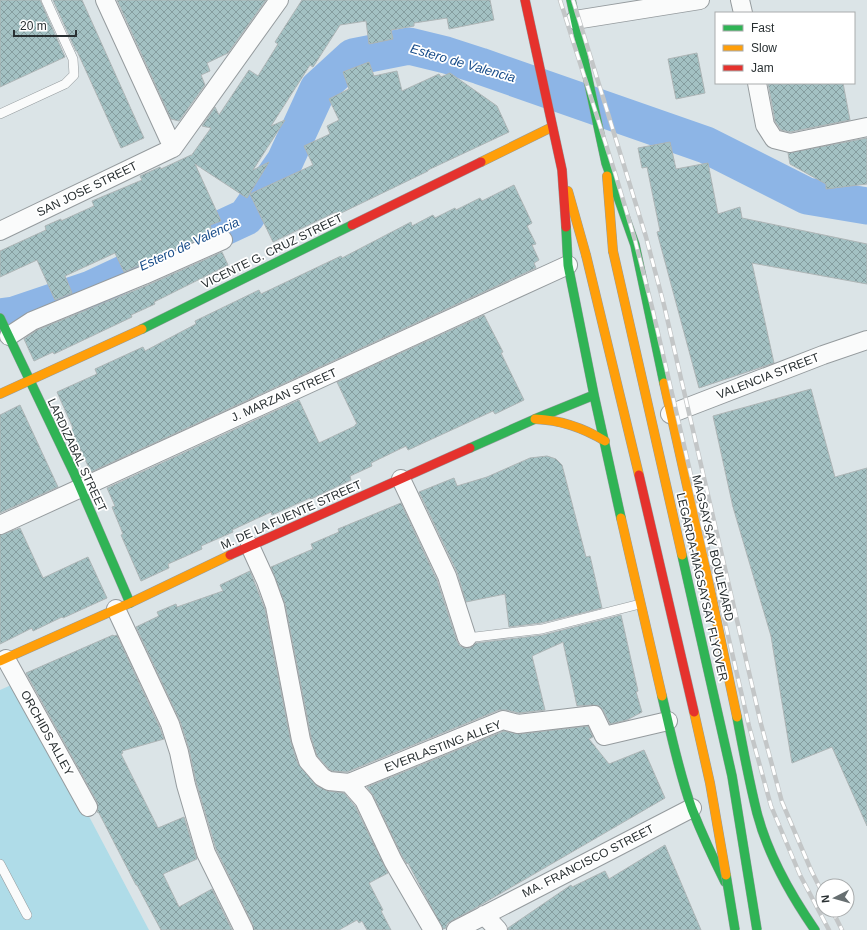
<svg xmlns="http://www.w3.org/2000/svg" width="867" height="930" viewBox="0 0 867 930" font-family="Helvetica,sans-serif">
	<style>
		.green { fill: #afdce8 }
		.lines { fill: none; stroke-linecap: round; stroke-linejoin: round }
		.river { stroke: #8db5e6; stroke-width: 37 }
		.building { fill: url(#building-cross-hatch); stroke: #adb5b6 }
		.lane-casing { stroke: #959b9e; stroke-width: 10 }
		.street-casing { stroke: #959b9e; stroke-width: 20 }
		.fast-casing { stroke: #959b9e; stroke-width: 10 }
		.slow-casing { stroke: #959b9e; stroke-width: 10 }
		.jam-casing { stroke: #959b9e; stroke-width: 10 }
		.lane { stroke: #fafbfb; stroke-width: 9 }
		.street { stroke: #fafbfb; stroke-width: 18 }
		.fast { stroke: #30b455; stroke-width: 9 }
		.slow { stroke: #ff9f0a; stroke-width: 9 }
		.jam { stroke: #e5322d; stroke-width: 9 }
		.rail-casing { stroke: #c3c6c7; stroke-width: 4.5 }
		.rail { stroke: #fff; stroke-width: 3; stroke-dasharray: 9; stroke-linecap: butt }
		.fast-bridge-casing { stroke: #959b9e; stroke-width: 10; stroke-linecap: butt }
		.slow-bridge-casing { stroke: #959b9e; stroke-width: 10; stroke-linecap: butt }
		.jam-bridge-casing { stroke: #959b9e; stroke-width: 10; stroke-linecap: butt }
		.fast-bridge { stroke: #30b455; stroke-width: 9 }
		.slow-bridge { stroke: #ff9f0a; stroke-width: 9 }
		.jam-bridge { stroke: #e5322d; stroke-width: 9 }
		.labels { text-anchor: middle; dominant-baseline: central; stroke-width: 3.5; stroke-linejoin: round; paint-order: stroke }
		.street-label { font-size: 12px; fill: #293032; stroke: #fff }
		.water-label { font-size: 13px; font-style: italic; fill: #184d8a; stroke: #fff }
	</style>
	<defs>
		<pattern id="building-cross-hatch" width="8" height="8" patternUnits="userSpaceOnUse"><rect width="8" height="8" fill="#a3c1c3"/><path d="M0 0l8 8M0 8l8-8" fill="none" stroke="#859d9f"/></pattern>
	</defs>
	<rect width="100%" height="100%" fill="#dbe4e7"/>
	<!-- green -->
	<path class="green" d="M18 682 149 930H0V690Z"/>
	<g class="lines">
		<!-- river -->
		<path class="river" d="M0 317 14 315 91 289 246 217 285 161 318 89 353 57 409 46 446 55 480 66 706 145 807 196 867 206"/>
	</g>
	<!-- building -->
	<path class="building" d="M0 0H40L65 57 0 87Z
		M53 0H82L144 138 121 148 77 51H76Z
		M117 0H266L228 53 207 63 210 71 201 75 205 85 179 121 171 119Z
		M302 0H490L494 20 449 29 447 18 414 23V26L391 30 393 39 369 44 366 21 340 25 313 67 310 65 271 126 285 120 253 170 269 162 247 198 195 164 221 221 210 225 213 233 124 272 115 253 65 276 72 293 55 300 37 260 0 277V251L46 230 45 226 61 219V221L94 206 92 201 142 180 140 176 160 167 161 169 191 155V156L211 128 202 126 215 107 219 115 249 70 258 76 278 44 275 42Z
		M697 53 705 93 676 99 668 59Z
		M369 62 374 76 397 71 402 91 439 74 441 77 450 73 497 106 509 132 428 170V171L337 215 336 212 273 242 250 194 313 165 304 146 330 134 327 126 339 120 329 99 349 89 343 72Z
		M768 83H843L850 120 790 132 781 130 775 121Z
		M867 138V184L826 189V184L790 164 788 153Z
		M670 142 676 169 708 163 718 214 740 207 742 218 867 244V284L752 263 774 363 699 388 657 232 660 231 647 167 642 168 638 148Z
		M514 185 532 223 527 226 536 244 532 245 539 260 534 263 536 268 91 472 71 430 73 428 57 392 97 374 95 369 143 347 145 351 196 324 195 321 259 290 261 294 341 256 342 258 411 222 412 226 433 215 435 218 455 208 456 210 480 198 482 201Z
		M222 252 228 265 154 302 155 304 131 315 132 317 54 354 53 352 34 361 24 339 37 330 148 285Z
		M484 315 503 352 501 353 524 400 495 414 493 411 408 450 406 446 371 463 372 466 350 476 351 480 311 499 310 498 272 515 271 512 232 530 233 532 201 546 202 549 168 564 169 568 141 581 121 535 123 534 112 507 115 506 107 488 299 400 319 443 355 426V425L357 424 337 382Z
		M811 389 835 477 867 468V826L832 747 792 763 771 636 733 507 713 416Z
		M20 405 58 487 0 513V415Z
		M547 456 556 459 562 465 586 557 590 556 602 608 541 623 509 627 505 594 466 602 457 572 419 492 454 478 457 486 487 477 530 458Z
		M401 503 437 580 457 641 460 646 465 648H470L476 643 543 635 621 615 638 691 636 692 642 712 627 720 610 724 603 710 599 706 593 705 577 706 563 642 532 656 545 710 519 713 506 710H499L347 772 332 771 329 769 317 756 311 737 285 604 271 567 313 549 311 544 339 532 338 529Z
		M20 528 43 578 88 557 107 598 63 618 62 617 33 631 32 628 0 644V535Z
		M250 571 265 609 291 742 298 764 317 786 328 791 344 793 355 806 388 873 369 883 383 910 381 911 391 930H367L362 921 359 923 357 920 339 930H254L253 925 216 849 196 782 189 749 180 721 136 627 159 616 157 612 176 604 177 607 223 591 220 585Z
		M113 635 114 636 117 635 160 728 164 739 122 751 123 753 121 754 158 828 184 817 197 859 163 874 179 907 212 889 232 930H161L137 885H136L99 813 97 812 98 807 97 802 26 673Z
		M588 726 593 737 589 739 609 764 644 750 665 798 472 910 451 921 447 924 446 928 443 929 408 863 407 864 402 856 373 795 367 787 504 731 519 734Z
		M665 845 701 930H508V928L571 885 572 887 605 871 609 879Z"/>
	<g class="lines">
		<!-- lane casing -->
		<g class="lane-casing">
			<path id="lane" d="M0 114 65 84 74 75 73 59 46 0
				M467 638 542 629 640 604
				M0 864 27 915"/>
		</g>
		<!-- street casing -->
		<g class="street-casing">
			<path id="street" d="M105 0 173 148
				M740 0 743 13
				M575 20 700 0
				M757 83 765 125 774 139 790 143 867 127
				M0 231 173 148 279 0
				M9 336 32 321 144 275 223 240
				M670 414 823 355 867 340
				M401 479 447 576 467 638
				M0 525 568 265
				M250 546 266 581 275 606 301 740 308 761 322 777 329 781 349 783 364 800 393 861 433 930
				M116 609 170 724 179 752 186 785 206 853 244 930
				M6 659 88 807
				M349 783 503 720 518 724 594 715 604 736 668 721
				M484 915 498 930
				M456 930 692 808"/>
		</g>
		<!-- fast casing -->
		<g class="fast-casing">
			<path id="fast" d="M571 0 606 163 635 245 664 383
				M566 227 568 265 594 395 621 518
				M0 318 74 473 130 603
				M142 329 352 225
				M470 448 535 419 594 395
				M662 696C671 734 679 773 692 809 702 834 713 858 725 882
				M737 717C743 749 749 781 757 813 768 855 790 894 815 930"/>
		</g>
		<!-- slow casing -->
		<g class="slow-casing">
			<path id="slow" d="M481 162 552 127
				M607 176 613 251
				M568 191 586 255
				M664 383 707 575 737 717
				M0 394 142 329
				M535 419C561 420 582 427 605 441
				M621 518 662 696
				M0 661 130 603 230 555"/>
		</g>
		<!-- jam casing -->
		<g class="jam-casing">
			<path id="jam" d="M525 0 562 170 566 227
				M352 225 481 162
				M230 555 470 448"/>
		</g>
		<!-- lane -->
		<use href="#lane" class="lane"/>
		<!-- street -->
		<use href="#street" class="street"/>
		<!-- fast -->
		<use href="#fast" class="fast"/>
		<!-- slow -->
		<use href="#slow" class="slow"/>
		<!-- jam -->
		<use href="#jam" class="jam"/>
		<!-- rail casing -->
		<g class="rail-casing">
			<path id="rail" d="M560 0 615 173 635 240 652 307 749 726 771 806 800 875 829 930
				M573 0 646 237 664 305 761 724 782 802 811 870 823 894
				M832 910 842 930"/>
		</g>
		<!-- rail -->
		<use href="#rail" class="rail"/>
		<!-- fast-bridge casing -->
		<g class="fast-bridge-casing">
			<path id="fast-bridge" d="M682 555 732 776 757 930
				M726 875 735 930"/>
		</g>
		<!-- slow-bridge casing -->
		<g class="slow-bridge-casing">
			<path id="slow-bridge" d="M613 251 682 555
				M586 255 639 475
				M694 712 710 783 726 875"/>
		</g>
		<!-- jam-bridge casing -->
		<g class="jam-bridge-casing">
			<path id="jam-bridge" d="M639 475 694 712"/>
		</g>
		<!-- fast-bridge -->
		<use href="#fast-bridge" class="fast-bridge"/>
		<!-- slow-bridge -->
		<use href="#slow-bridge" class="slow-bridge"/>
		<!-- jam-bridge -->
		<use href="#jam-bridge" class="jam-bridge"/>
	</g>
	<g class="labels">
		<!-- street labels -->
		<g class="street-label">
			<text transform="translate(87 189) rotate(-26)">SAN JOSE STREET</text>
			<text transform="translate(272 251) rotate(-26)">VICENTE G. CRUZ STREET</text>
			<text transform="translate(768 376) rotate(-21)">VALENCIA STREET</text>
			<text transform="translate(284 395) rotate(-24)">J. MARZAN STREET</text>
			<text transform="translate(77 455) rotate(65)">LARDIZABAL STREET</text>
			<text transform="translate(291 515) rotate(-24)">M. DE LA FUENTE STREET</text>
			<text transform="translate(713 548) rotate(77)">MAGSAYSAY BOULEVARD</text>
			<text transform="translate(702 587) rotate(77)">LEGARDA-MAGSAYSAY FLYOVER</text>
			<text transform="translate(47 733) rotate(61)">ORCHIDS ALLEY</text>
			<text transform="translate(443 746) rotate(-21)">EVERLASTING ALLEY</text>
			<text transform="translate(588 861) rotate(-27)">MA. FRANCISCO STREET</text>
		</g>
		<!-- water labels -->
		<g class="water-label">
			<text transform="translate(463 63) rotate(16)">Estero de Valencia</text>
			<text transform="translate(189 244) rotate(-25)">Estero de Valencia</text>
		</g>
	</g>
	<!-- legend -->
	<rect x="715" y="12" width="140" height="72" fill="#ffffff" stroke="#a9acad"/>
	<rect x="723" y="25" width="20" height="6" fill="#30b455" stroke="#a9acad"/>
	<text x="751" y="32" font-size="12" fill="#293032">Fast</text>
	<rect x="723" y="45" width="20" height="6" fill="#ff9f0a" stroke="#a9acad"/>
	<text x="751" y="52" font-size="12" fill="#293032">Slow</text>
	<rect x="723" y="65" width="20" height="6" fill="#e5322d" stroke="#a9acad"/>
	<text x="751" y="72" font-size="12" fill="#293032">Jam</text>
	<!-- north arrow -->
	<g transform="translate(835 898) rotate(264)"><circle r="19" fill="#ffffff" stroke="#a9acad"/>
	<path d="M0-3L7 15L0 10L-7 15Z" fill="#676f71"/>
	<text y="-6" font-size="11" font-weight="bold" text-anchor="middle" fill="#293032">N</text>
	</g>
	<!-- scale -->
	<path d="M14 30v6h62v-6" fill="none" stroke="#293032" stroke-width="2"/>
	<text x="20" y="30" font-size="12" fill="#293032" stroke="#ffffff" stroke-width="3" paint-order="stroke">20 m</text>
</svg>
